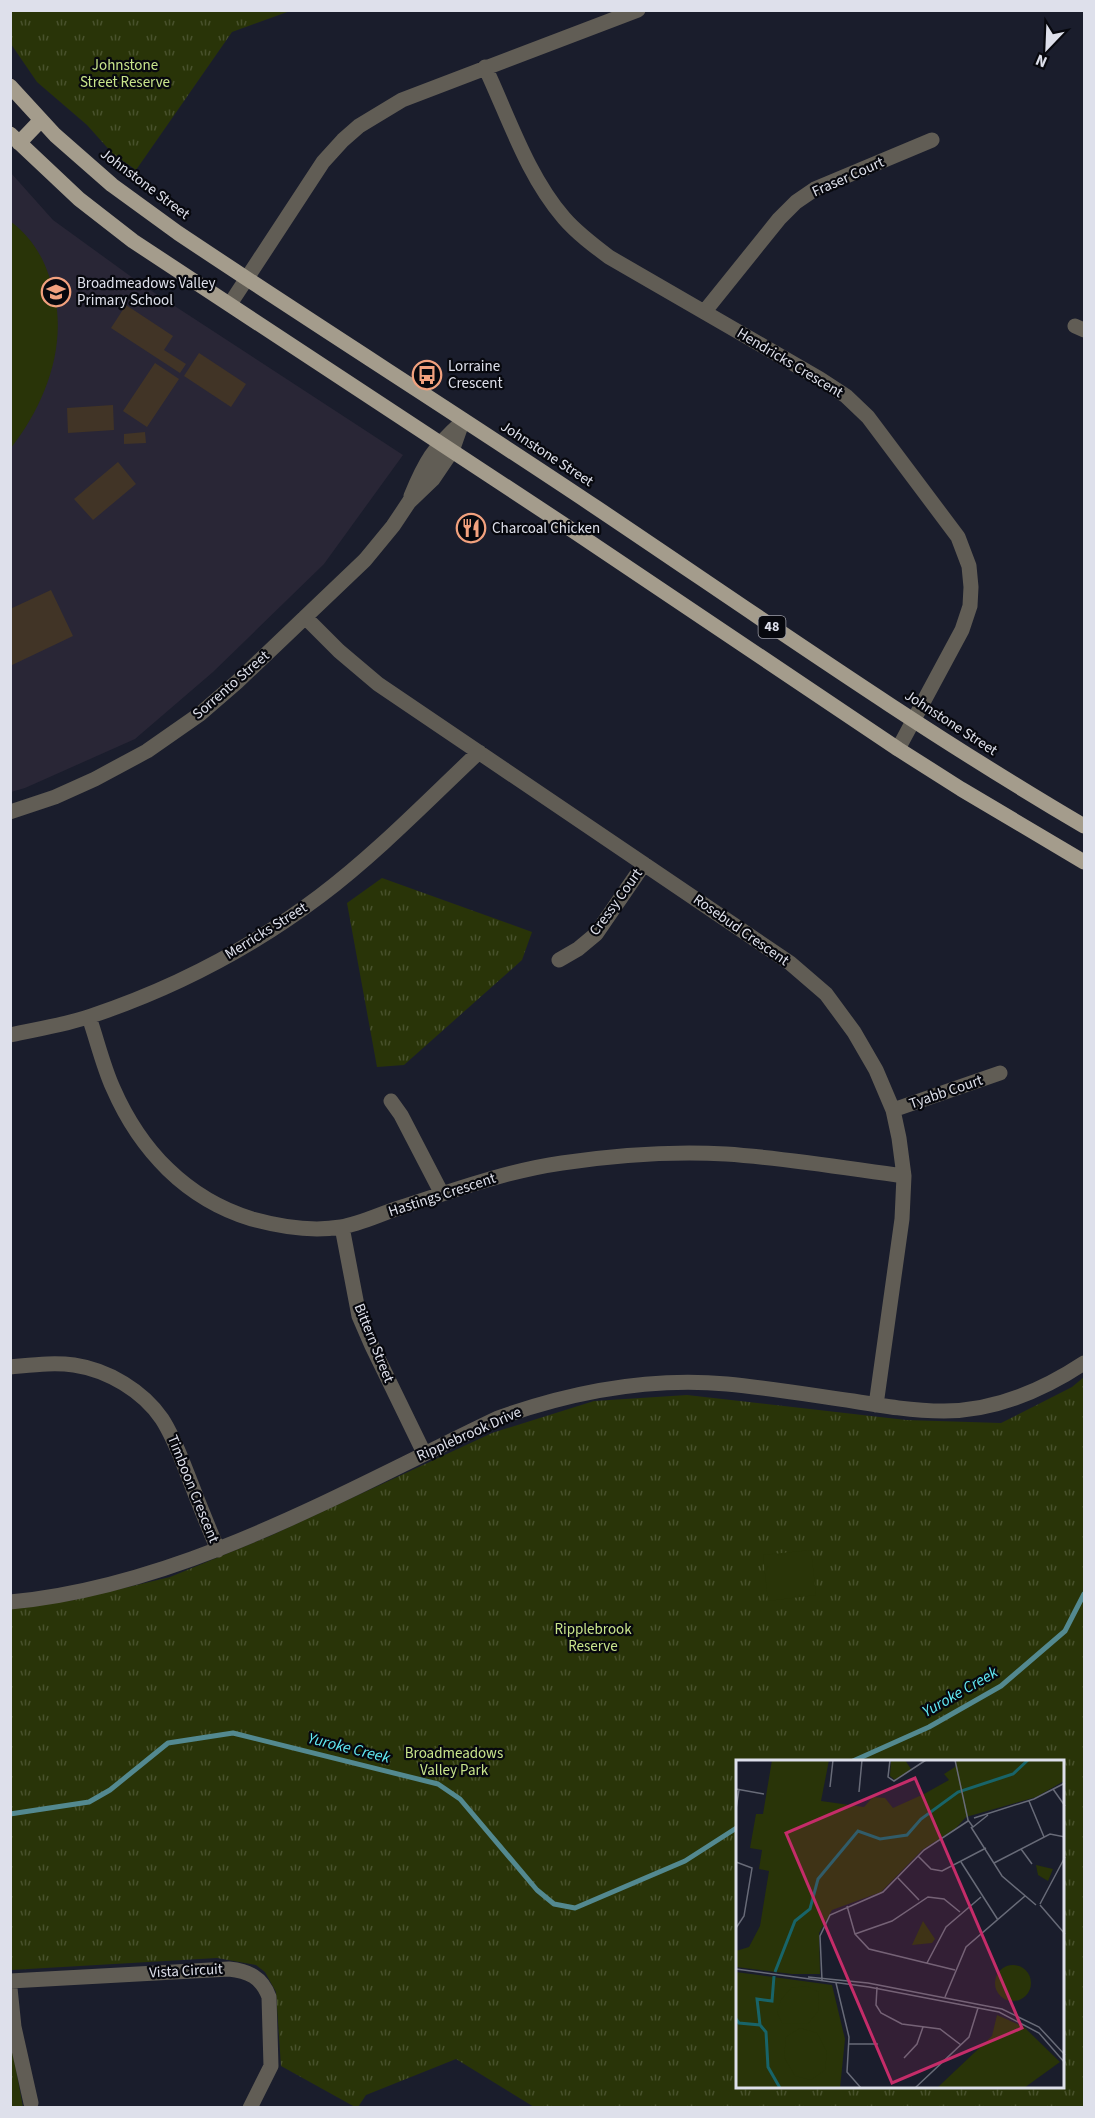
<svg xmlns="http://www.w3.org/2000/svg" width="1095" height="2118" viewBox="0 0 1095 2118" font-family="'Source Sans 3',sans-serif">
	<style>
		.education { fill: #292636 }
		.park { fill: url(#park-tufts); fill-rule: evenodd }
		.pitch { fill: #293408 }
		.lines { fill: none; stroke-linecap: round; stroke-linejoin: round }
		.stream { stroke: #538990; stroke-width: 5 }
		.building { fill: #413426 }
		.minor { stroke: #615d55; stroke-width: 15 }
		.major { stroke: #a49c8c; stroke-width: 15 }
		.labels { text-anchor: middle; dominant-baseline: central; stroke-width: 4.5; stroke-linejoin: round; paint-order: stroke }
		.shield { fill: #07080e; stroke: #9e9fa9; stroke-width: 1.5 }
		.shield-label { font-size: 14px; font-weight: bold; fill: #dee0eb }
		.park-label { font-size: 15px; fill: #c8e48b; stroke: #07080e }
		.street-label { font-size: 15px; fill: #dee0eb; stroke: #07080e }
		.poi-label { font-size: 15px; fill: #dee0eb; stroke: #07080e; text-anchor: start }
		.water-label { font-size: 16px; font-style: italic; fill: #61e9f3; stroke: #07080e }
		.inset-river { fill: none; stroke: #186469; stroke-width: 3 }
		.inset-road { fill: none; stroke: #686b78; stroke-width: 1.5 }
		.view { fill: #c52c69; fill-opacity: 0.15; stroke: #c52c69; stroke-width: 3 }
		.inset-edge { fill: none; stroke: #dee0eb; stroke-width: 3 }
	</style>
	<defs>
		<pattern id="park-tufts" width="24" height="20" patternUnits="userSpaceOnUse" patternTransform="scale(1.5)"><rect width="24" height="20" fill="#293408"/><path d="M3 7l-1-3M5 7V3M7 7l1-3M15 17l-1-3M17 17v-4M19 17l1-3" fill="none" stroke="#48512c"/></pattern>
	</defs>
	<rect width="100%" height="100%" fill="#1a1d2c"/>
	<!-- education -->
	<path class="education" d="M11 173 53 220 144 286 403 455 324 564 213 672 135 739 25 788 11 792Z"/>
	<!-- park -->
	<path class="park" d="M10 11 11 10 290 11 232 32 136 170 113 154 87 125 37 82 11 44Z
		M382 878 532 932 522 960 404 1065 377 1067 347 903Z
		M1084 1377V2107H534L456 2059 366 2095 358 2107H355L281 2066 276 1992 265 1972 256 1965 217 1958 11 1970V1609L74 1600 170 1577 270 1536 492 1433 594 1401 687 1395 906 1420 1001 1423 1072 1387ZM738 1761H1064V2086H738Z
		M11 2043 23 2107H11Z"/>
	<!-- pitch -->
	<path class="pitch" d="M11 222C28 234 41 253 48 273 72 334 49 399 11 448Z
		M811 1550 816 1595 768 1601 763 1555Z"/>
	<g class="lines">
		<!-- stream -->
		<path class="stream" d="M853 1761 929 1727 1001 1686 1065 1631 1084 1594
			M10 1814 89 1802 110 1790 168 1743 233 1733 438 1784 460 1799 537 1890 554 1904 575 1908 685 1861 738 1827"/>
	</g>
	<!-- building -->
	<path class="building" d="M126 305 173 336 164 350 186 364 180 373 111 328Z
		M199 353 246 384 231 407 184 376Z
		M155 363 179 379 147 427 123 411Z
		M113 405 114 430 68 433 67 408Z
		M145 432 146 443 124 444V434Z
		M118 462 136 484 93 520 74 499Z
		M51 590 73 636 10 666V609Z"/>
	<g class="lines">
		<!-- minor -->
		<path class="minor" d="M485 67C509 118 527 175 564 218 577 233 593 245 609 257L820 379 846 396 868 417 958 537 969 566 971 587 970 606 962 630 898 749
			M230 304 323 162 343 140 359 126 402 100 638 10
			M705 311 779 219 796 202 815 189 932 140
			M1075 326 1084 330
			M411 496C425 462 434 447 461 423
			M305 617 339 651 378 684 790 963 826 994 854 1032 876 1070 893 1110 899 1138 904 1176 902 1219 876 1405
			M10 812 55 797 95 779 147 751 200 714 237 682 365 560 393 526 409 502 433 479 452 451 463 420
			M559 960 578 949 596 934 644 864
			M89 1017C97 1040 103 1066 113 1088 140 1150 186 1199 252 1219 281 1227 311 1232 341 1227 360 1224 380 1214 399 1208 452 1191 506 1171 562 1163 616 1155 672 1151 726 1154 786 1158 845 1168 904 1176
			M10 1035C37 1029 65 1025 91 1016 172 989 251 948 320 896 377 853 427 801 479 752
			M391 1101 401 1115 442 1194
			M893 1110 1000 1073
			M342 1227 359 1316 372 1346 424 1453
			M10 1367C32 1365 53 1362 74 1365 108 1370 143 1391 162 1419 173 1436 180 1455 187 1473 197 1499 207 1524 218 1550
			M10 1602C182 1586 345 1491 498 1418 571 1392 649 1377 727 1384 769 1388 811 1395 853 1401 883 1406 913 1411 944 1411 994 1411 1043 1390 1084 1363
			M10 1981 229 1969C248 1971 262 1977 269 1997L271 2066 250 2108
			M10 1988 14 2027 31 2103"/>
		<!-- major -->
		<path class="major" d="M10 86 55 135 112 185 178 233C317 326 458 415 597 508 758 616 917 728 1084 826
			M10 134 79 199 133 241 563 524 898 749 961 789 1084 862
			M19 143 41 120"/>
	</g>
	<!-- icons -->
	<defs>
		<g id="school-ring" transform="scale(1.5)"><circle r="9.5" fill="#07080e" stroke="#f2a17e" stroke-width="1.5"/><path d="M0-5L7-2L0 1L-7-2ZM-4 1L0 2.5L4 1V4Q0 6-4 4Z" fill="#f2a17e"/></g>
		<g id="bus-ring" transform="scale(1.5)"><circle r="9.5" fill="#07080e" stroke="#f2a17e" stroke-width="1.5"/><path d="M-5-6H5V4H4V6H2V4H-2V6H-4V4H-5ZM-3.5-4V0h7V-4ZM-3.5 1.2v1.5H-2V1.2ZM2 1.2v1.5H3.5V1.2Z" fill="#f2a17e"/></g>
		<g id="restaurant-ring" transform="scale(1.5)"><circle r="9.5" fill="#07080e" stroke="#f2a17e" stroke-width="1.5"/><path d="M-5-6h1v4h1v-4h1v4h1v-4h1v5L-1.5 .5V6h-2V.5L-5-1ZM5-6V6H3V1.5H1.5Q1.5-4 5-6Z" fill="#f2a17e"/></g>
	</defs>
	<g fill-rule="evenodd">
		<use href="#school-ring" x="56" y="292"/>
		<use href="#bus-ring" x="427" y="375"/>
		<use href="#restaurant-ring" x="471" y="528"/>
	</g>
	<g class="labels">
		<!-- shield labels -->
		<rect class="shield" x="758.5" y="616" width="27" height="22" rx="4.5"/>
		<g class="shield-label">
			<text x="772" y="627">48</text>
		</g>
		<!-- park labels -->
		<g class="park-label">
			<text x="125" y="65">Johnstone<tspan x="125" dy="17">Street Reserve</tspan></text>
			<text x="593" y="1629">Ripplebrook<tspan x="593" dy="17">Reserve</tspan></text>
			<text x="454" y="1753">Broadmeadows<tspan x="454" dy="17">Valley Park</tspan></text>
		</g>
		<!-- street labels -->
		<g class="street-label">
			<text transform="translate(848 177) rotate(-24)">Fraser Court</text>
			<text transform="translate(145 184) rotate(37)">Johnstone Street</text>
			<text transform="translate(790 363) rotate(31)">Hendricks Crescent</text>
			<text transform="translate(547 454) rotate(33)">Johnstone Street</text>
			<text transform="translate(231 685) rotate(-41)">Sorrento Street</text>
			<text transform="translate(951 723) rotate(33)">Johnstone Street</text>
			<text transform="translate(616 902) rotate(-54)">Cressy Court</text>
			<text transform="translate(741 930) rotate(35)">Rosebud Crescent</text>
			<text transform="translate(266 931) rotate(-32)">Merricks Street</text>
			<text transform="translate(946 1092) rotate(-19)">Tyabb Court</text>
			<text transform="translate(442 1195) rotate(-18)">Hastings Crescent</text>
			<text transform="translate(374 1343) rotate(68)">Bittern Street</text>
			<text transform="translate(469 1434) rotate(-24)">Ripplebrook Drive</text>
			<text transform="translate(193 1489) rotate(68)">Timboon Crescent</text>
			<text transform="translate(186 1971) rotate(-3)">Vista Circuit</text>
		</g>
		<!-- poi labels -->
		<g class="poi-label">
			<text x="77" y="283">Broadmeadows Valley<tspan x="77" dy="17">Primary School</tspan></text>
			<text x="448" y="366">Lorraine<tspan x="448" dy="17">Crescent</tspan></text>
			<text x="492" y="528">Charcoal Chicken</text>
		</g>
		<!-- water labels -->
		<g class="water-label">
			<text transform="translate(960 1692) rotate(-30)">Yuroke Creek</text>
			<text transform="translate(349 1748) rotate(14)">Yuroke Creek</text>
		</g>
	</g>
	<!-- overview -->
	<g transform="translate(736 1760)">
		<rect width="328" height="328" fill="#1a1d2c"/>
		<path d="M300 105 317 109 312 121 302 115Z" fill="#293408"/>
		<path d="M36 0H93L85 41 128 47 137 37 149 38 157 48 188 34 213 20 208 14 219 7 221 0H328V21L300 37 230 57 220 68 186 90 145 132 96 150 83 173 84 214H56L0 207V191L13 187 24 166 33 111 23 109 26 90 14 88 20 54H27ZM155 0H169L175 9 159 20 154 16ZM187 161 199 179 196 183 176 185ZM0 212 96 225 109 279 104 328H0ZM261 255 288 267 324 302 288 328H201L256 276Z" fill="#293408"/>
		<path d="M259 223a18 18 0 1 1 36 0a18 18 0 1 1-36 0ZM70 226 83 232 82 251 72 264 46 263 41 252 45 240 55 228ZM64 268 81 273 91 292 89 310 75 320 59 316 48 297 50 277Z" fill="#293408"/>
		<path class="inset-river" d="M39 212 59 161 74 149 82 119 122 71 144 79 171 75 185 59 222 32 277 14 292 0M0 259 3 263 24 265 30 272 32 307 44 328M24 265 21 239 36 241 38 216"/>
		<path class="inset-road" d="M154 0 152 17 158 21 190 0M219 0 232 60M94 27 97 0M0 29 28 34M317 29 329 46M123 32 126 0M293 41 308 77M0 49 3 30M238 58 298 39 329 23M232 60 237 67 252 55M235 67 266 116 300 145M285 89 296 104M182 96 195 109 206 111 250 88M0 102 16 108 8 156 0 168M225 102 262 160M258 103 314 74 329 77M162 118 183 140M304 144 329 97M304 145 329 174M111 146 119 174 133 189 219 210M119 174 156 161 192 137 208 139 224 152M191 203 210 167 245 137M0 209 133 227 263 252 303 273 329 303M72 217 132 223 266 249 303 267 329 295M86 220 84 176 94 155 147 132 188 90 232 61M100 223 113 277 111 312 125 328M141 227 140 245 145 253 166 264 204 269 225 285M209 237 230 187 289 136M113 284H142M168 298 181 284 187 267M179 328 233 277 242 248"/>
		<path class="view" d="M179 18 286 268 156 323 50 73Z"/>
		<rect width="328" height="328" class="inset-edge"/>
	</g>
	<!-- border -->
	<rect width="1095" height="2118" fill="none" stroke="#dee0eb" stroke-width="24"/>
	<!-- north arrow -->
	<g transform="translate(1047 48) rotate(203)" stroke="#07080e" stroke-width="4.5" paint-order="stroke">
	<path d="M0-4.5L10 22L0 15L-10 22Z" fill="#dee0eb"/>
	<text y="-9" font-size="16" font-weight="bold" text-anchor="middle" fill="#dee0eb">N</text>
	</g>
</svg>
